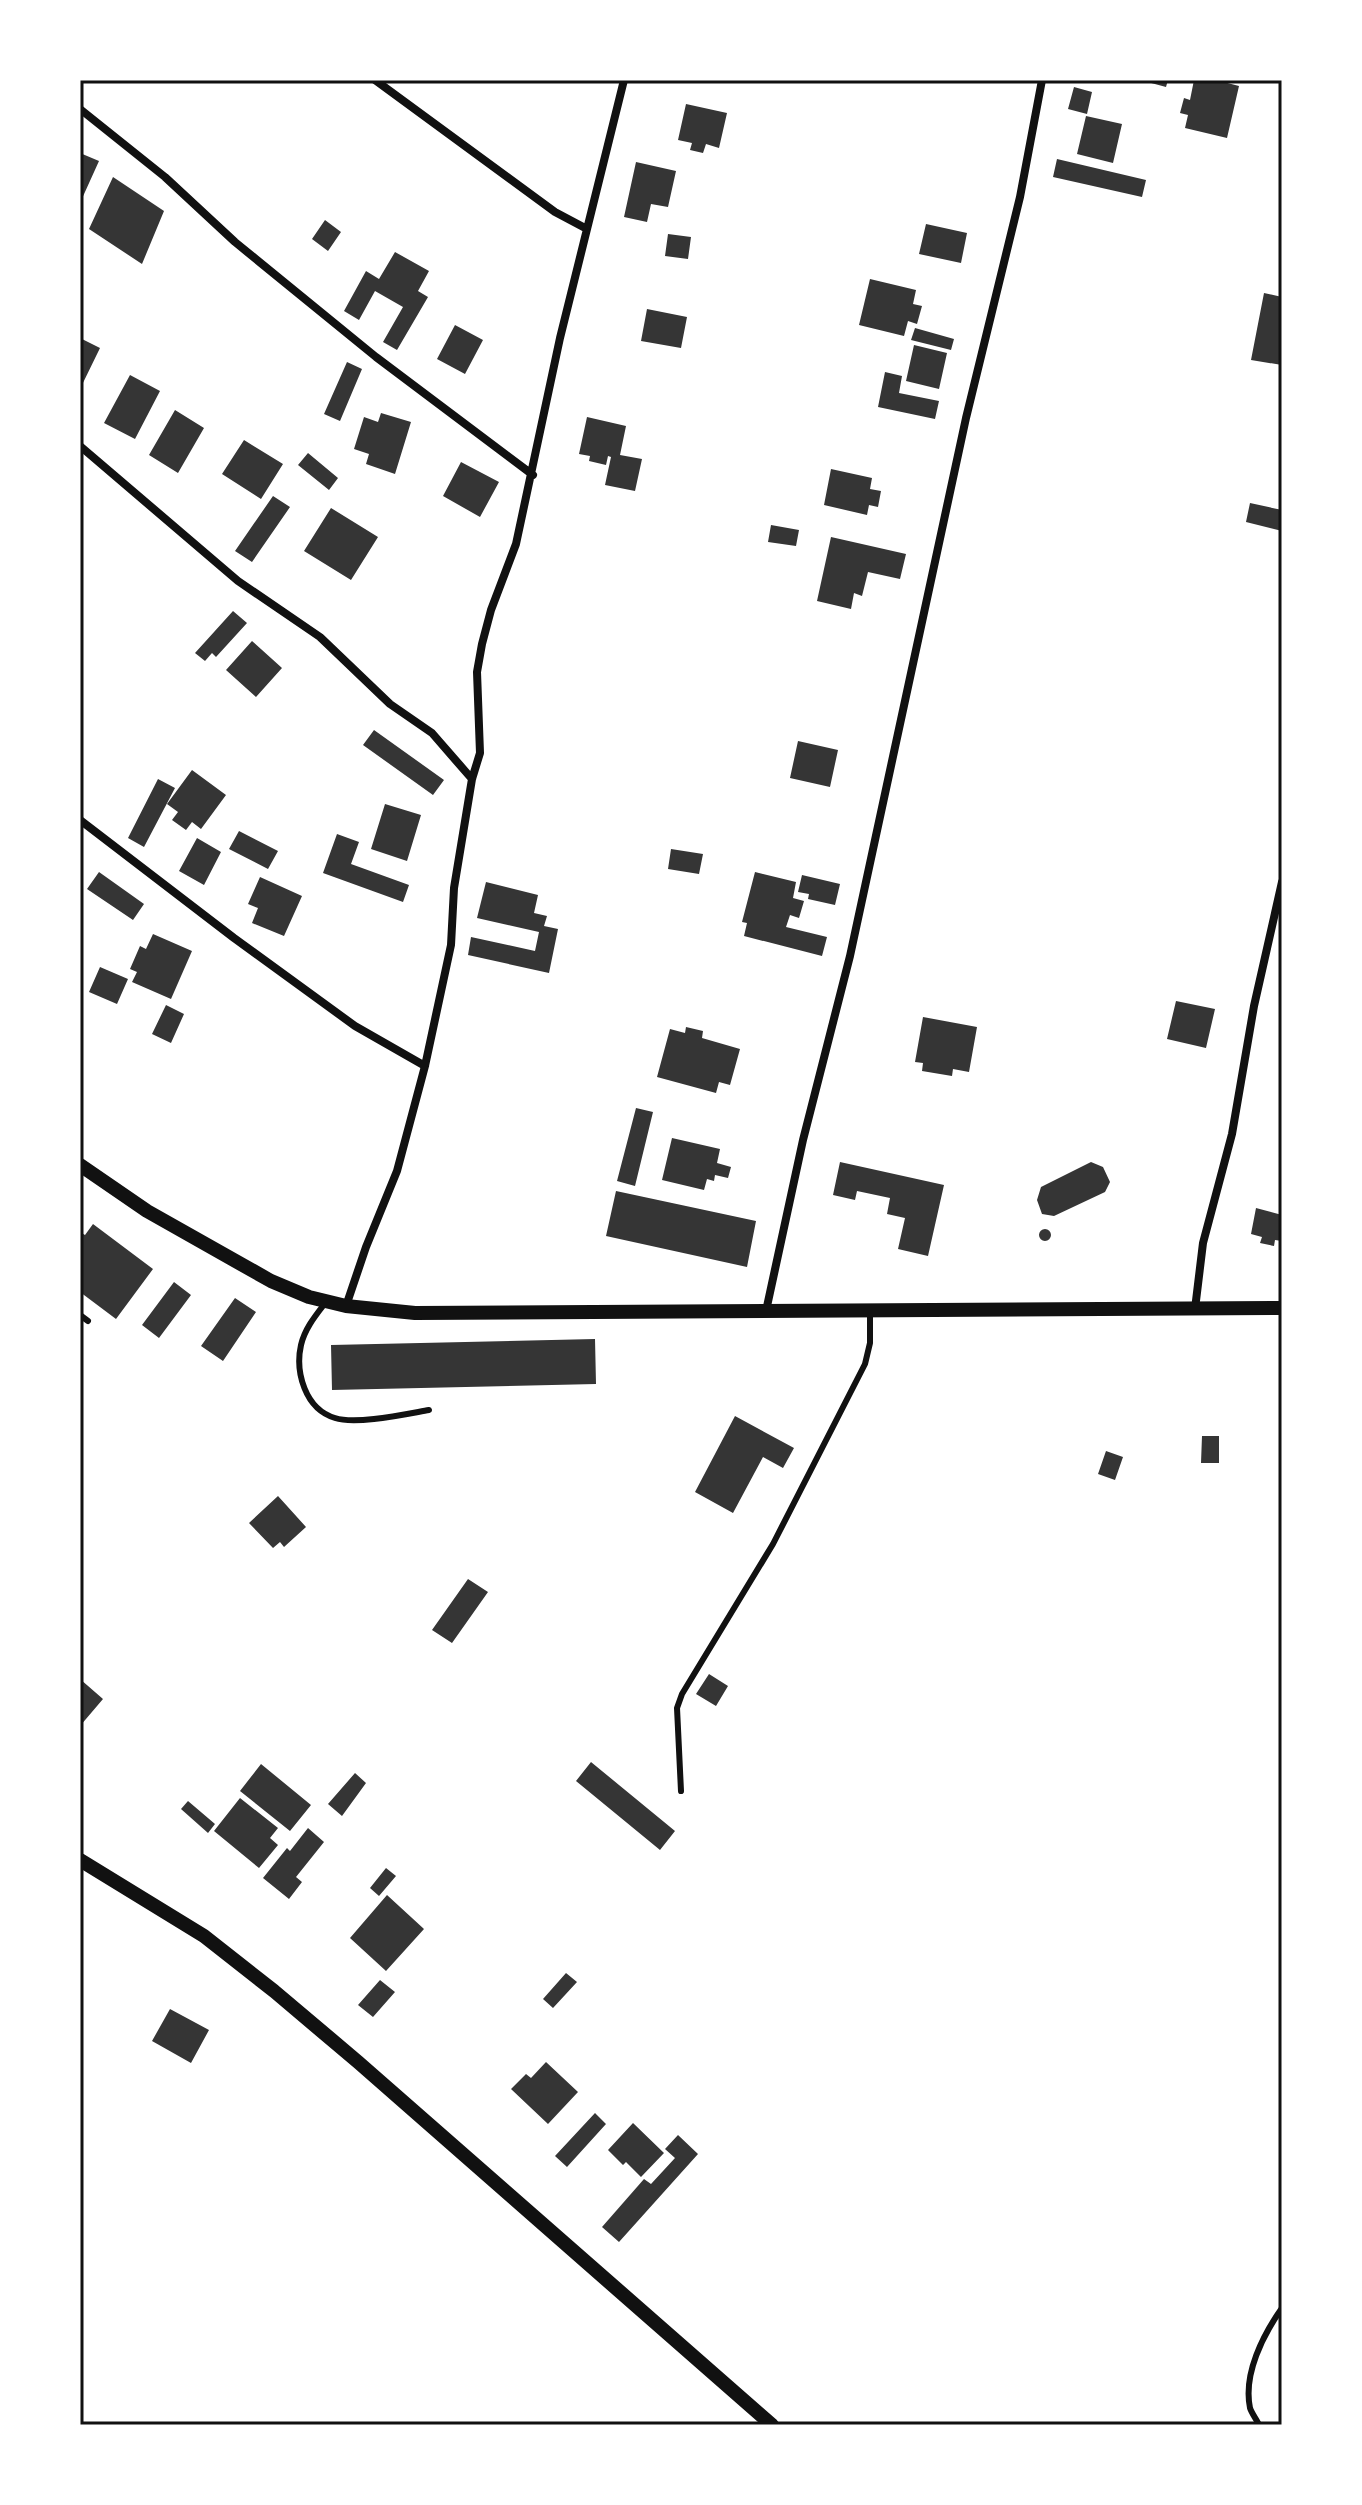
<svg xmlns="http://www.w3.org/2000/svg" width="1362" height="2505" viewBox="0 0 1362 2505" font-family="'Crimson Pro',serif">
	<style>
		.building { fill: #353535 }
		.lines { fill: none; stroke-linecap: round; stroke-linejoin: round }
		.service { stroke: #111; stroke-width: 6 }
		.minor { stroke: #111; stroke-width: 8 }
		.tertiary { stroke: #111; stroke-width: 14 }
		.neatline { fill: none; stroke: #111; stroke-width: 3 }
	</style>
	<rect width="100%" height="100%" fill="#fff"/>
	<!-- building -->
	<path class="building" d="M1140 80H1168L1166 87Z
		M1194 80H1216L1239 86 1227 138 1185 128 1188 115 1180 113 1184 98 1190 100Z
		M1074 87 1092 92 1087 114 1068 109Z
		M686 104 727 113 719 148 706 144 703 153 690 150 692 143 678 140Z
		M1086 116 1122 124 1113 163 1077 154Z
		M80 153 99 161 80 203Z
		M1057 159 1146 180 1142 197 1053 177Z
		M636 162 676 171 668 207 651 204 647 222 624 217Z
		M113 177 164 211 142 264 89 229Z
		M325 220 341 232 328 251 312 239Z
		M926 224 967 233 961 263 919 254Z
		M668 234 691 237 688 259 665 256Z
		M395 252 429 271 418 291 428 297 397 350 383 342 403 307 375 291 359 320 344 311 366 271 379 279Z
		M870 279 916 290 913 304 922 306 917 324 908 321 904 336 859 325Z
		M1264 293 1282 297V365L1251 360Z
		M647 309 687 317 681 348 641 341Z
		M455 325 483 340 465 374 437 359Z
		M915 328 954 339 951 350 911 340Z
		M80 338 100 348 80 389Z
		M914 345 947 353 939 389 906 381Z
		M347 362 362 369 340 421 324 414Z
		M885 372 902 376 899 393 939 401 935 419 878 407Z
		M130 375 160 391 135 439 104 423Z
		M175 410 204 428 178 473 149 455Z
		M381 413 411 422 395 474 366 464 369 454 354 449 364 417 378 422Z
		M587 417 626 426 620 455 642 459 635 491 605 485 611 457 608 456 606 465 589 461 590 456 579 454Z
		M244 440 283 464 261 499 222 474Z
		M308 453 338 478 329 490 298 465Z
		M461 462 499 482 480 517 443 496Z
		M831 469 872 478 870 489 881 491 878 507 869 505 867 515 824 505Z
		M273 496 290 507 252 562 235 551Z
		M1250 503 1282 510V531L1246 522Z
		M331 508 378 537 351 580 304 551Z
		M771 525 799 530 796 546 768 542Z
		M831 537 906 554 900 579 868 572 862 596 854 593 851 609 817 601Z
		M233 611 247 623 216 657 212 653 205 661 195 653Z
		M252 641 282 668 256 697 226 670Z
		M374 730 444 780 433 795 363 745Z
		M798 741 838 750 830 787 790 778Z
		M192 770 226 795 201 829 192 822 186 830 172 820 178 812 167 804Z
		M158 779 175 788 144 847 128 838Z
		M385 804 421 815 407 861 371 849Z
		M239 831 278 851 268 869 229 849Z
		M337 834 359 842 351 864 409 885 403 902 323 873Z
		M197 838 221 852 204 885 179 871Z
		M671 849 703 854 699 874 668 869Z
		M99 872 144 904 133 920 87 889Z
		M755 872 796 882 793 898 804 901 799 918 790 915 786 927 827 937 822 956 744 936 747 923 742 922Z
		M802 875 840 884 835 905 808 899 809 894 798 892Z
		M260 877 302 896 284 936 252 923 258 908 248 904Z
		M486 882 538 895 534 913 547 916 544 926 558 929 549 973 468 955 471 937 535 951 539 932 477 918Z
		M153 934 192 951 171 999 132 982 137 972 130 969 140 946 146 949Z
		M100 967 128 979 117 1004 89 992Z
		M1176 1001 1215 1009 1206 1048 1167 1039Z
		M166 1005 184 1014 171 1043 152 1034Z
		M923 1017 977 1027 969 1072 953 1069 952 1076 922 1071 923 1063 915 1062Z
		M686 1027 703 1031 702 1038 740 1049 730 1085 719 1082 716 1093 657 1077 670 1029 685 1033Z
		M636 1108 653 1112 635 1186 617 1181Z
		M672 1138 720 1149 717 1163 731 1167 728 1178 715 1175 714 1181 707 1179 704 1190 662 1180Z
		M840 1162 944 1185 928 1256 898 1249 905 1218 887 1214 890 1198 857 1191 855 1200 833 1195Z
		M1091 1162 1103 1167 1110 1182 1105 1192 1054 1216 1042 1214 1037 1200 1041 1187Z
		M616 1191 756 1221 747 1267 606 1236Z
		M1256 1208 1282 1215V1241L1275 1240 1274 1246 1260 1243 1262 1237 1251 1234Z
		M93 1224 153 1269 116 1319 80 1292V1232L85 1235Z
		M1039 1235a6 6 0 1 1 12 0a6 6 0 1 1-12 0Z
		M174 1282 191 1295 159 1338 142 1325Z
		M235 1298 256 1312 223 1361 201 1346Z
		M595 1339 596 1384 332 1390 331 1345Z
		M735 1416 794 1448 783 1468 763 1457 733 1513 695 1492Z
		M1202 1436H1219V1463H1201Z
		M1106 1451 1123 1457 1115 1480 1098 1474Z
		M278 1496 306 1527 284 1547 280 1542 273 1548 249 1523Z
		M468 1579 488 1592 452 1643 432 1630Z
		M709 1674 728 1686 716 1706 696 1694Z
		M80 1679 103 1699 80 1726Z
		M591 1762 675 1831 660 1850 576 1781Z
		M261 1764 311 1805 290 1831 240 1791Z
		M355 1773 366 1783 342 1816 328 1804Z
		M240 1798 278 1828 270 1838 278 1845 259 1868 214 1831Z
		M188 1801 215 1824 208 1833 181 1809Z
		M308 1828 324 1842 296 1877 302 1882 289 1899 263 1878 287 1848 290 1851Z
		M386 1868 396 1876 379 1896 370 1888Z
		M387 1895 424 1929 386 1971 350 1938Z
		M566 1973 577 1982 553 2008 543 1999Z
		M380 1980 395 1992 373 2017 358 2005Z
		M170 2009 209 2030 191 2063 152 2041Z
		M546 2062 578 2092 548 2124 511 2089 526 2074 531 2078Z
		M595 2113 606 2124 567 2167 555 2156Z
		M633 2123 664 2153 641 2177 626 2162 623 2165 608 2150Z
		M678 2135 698 2154 619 2242 602 2227 644 2179 651 2184 675 2158 665 2149Z"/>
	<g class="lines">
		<!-- service -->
		<path class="service" d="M326 1302C316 1315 305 1328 301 1345 295 1372 305 1409 335 1418 356 1425 406 1414 429 1410
			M80 1315 88 1321
			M681 1791 677 1708 682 1694 773 1544 865 1364 870 1343V1310
			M1259 2425C1257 2420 1252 2414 1250 2408 1243 2374 1263 2335 1282 2308"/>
		<!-- minor -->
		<path class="minor" d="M375 80 555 212 587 229
			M80 109 165 177 235 242 376 357 533 475
			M80 446 238 581 320 637 390 704 432 733 472 779
			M80 820 234 938 355 1026 425 1066
			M346 1306 366 1247 397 1171 425 1066 451 945 454 888 472 779 480 753 477 672 482 644 491 610 516 544 560 338 624 80
			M1195 1309 1203 1243 1232 1134 1254 1006 1282 882
			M766 1311 803 1140 850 956 966 418 1020 197 1042 80"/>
		<!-- tertiary -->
		<path class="tertiary" d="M80 1165 147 1211 271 1281 309 1297 346 1306 415 1313 1282 1308
			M80 1860 204 1936 274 1991 358 2062 772 2425"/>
	</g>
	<!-- border -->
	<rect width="1362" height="2505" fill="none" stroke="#ffffff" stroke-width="164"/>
	<rect x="82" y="82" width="1198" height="2341" class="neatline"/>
</svg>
